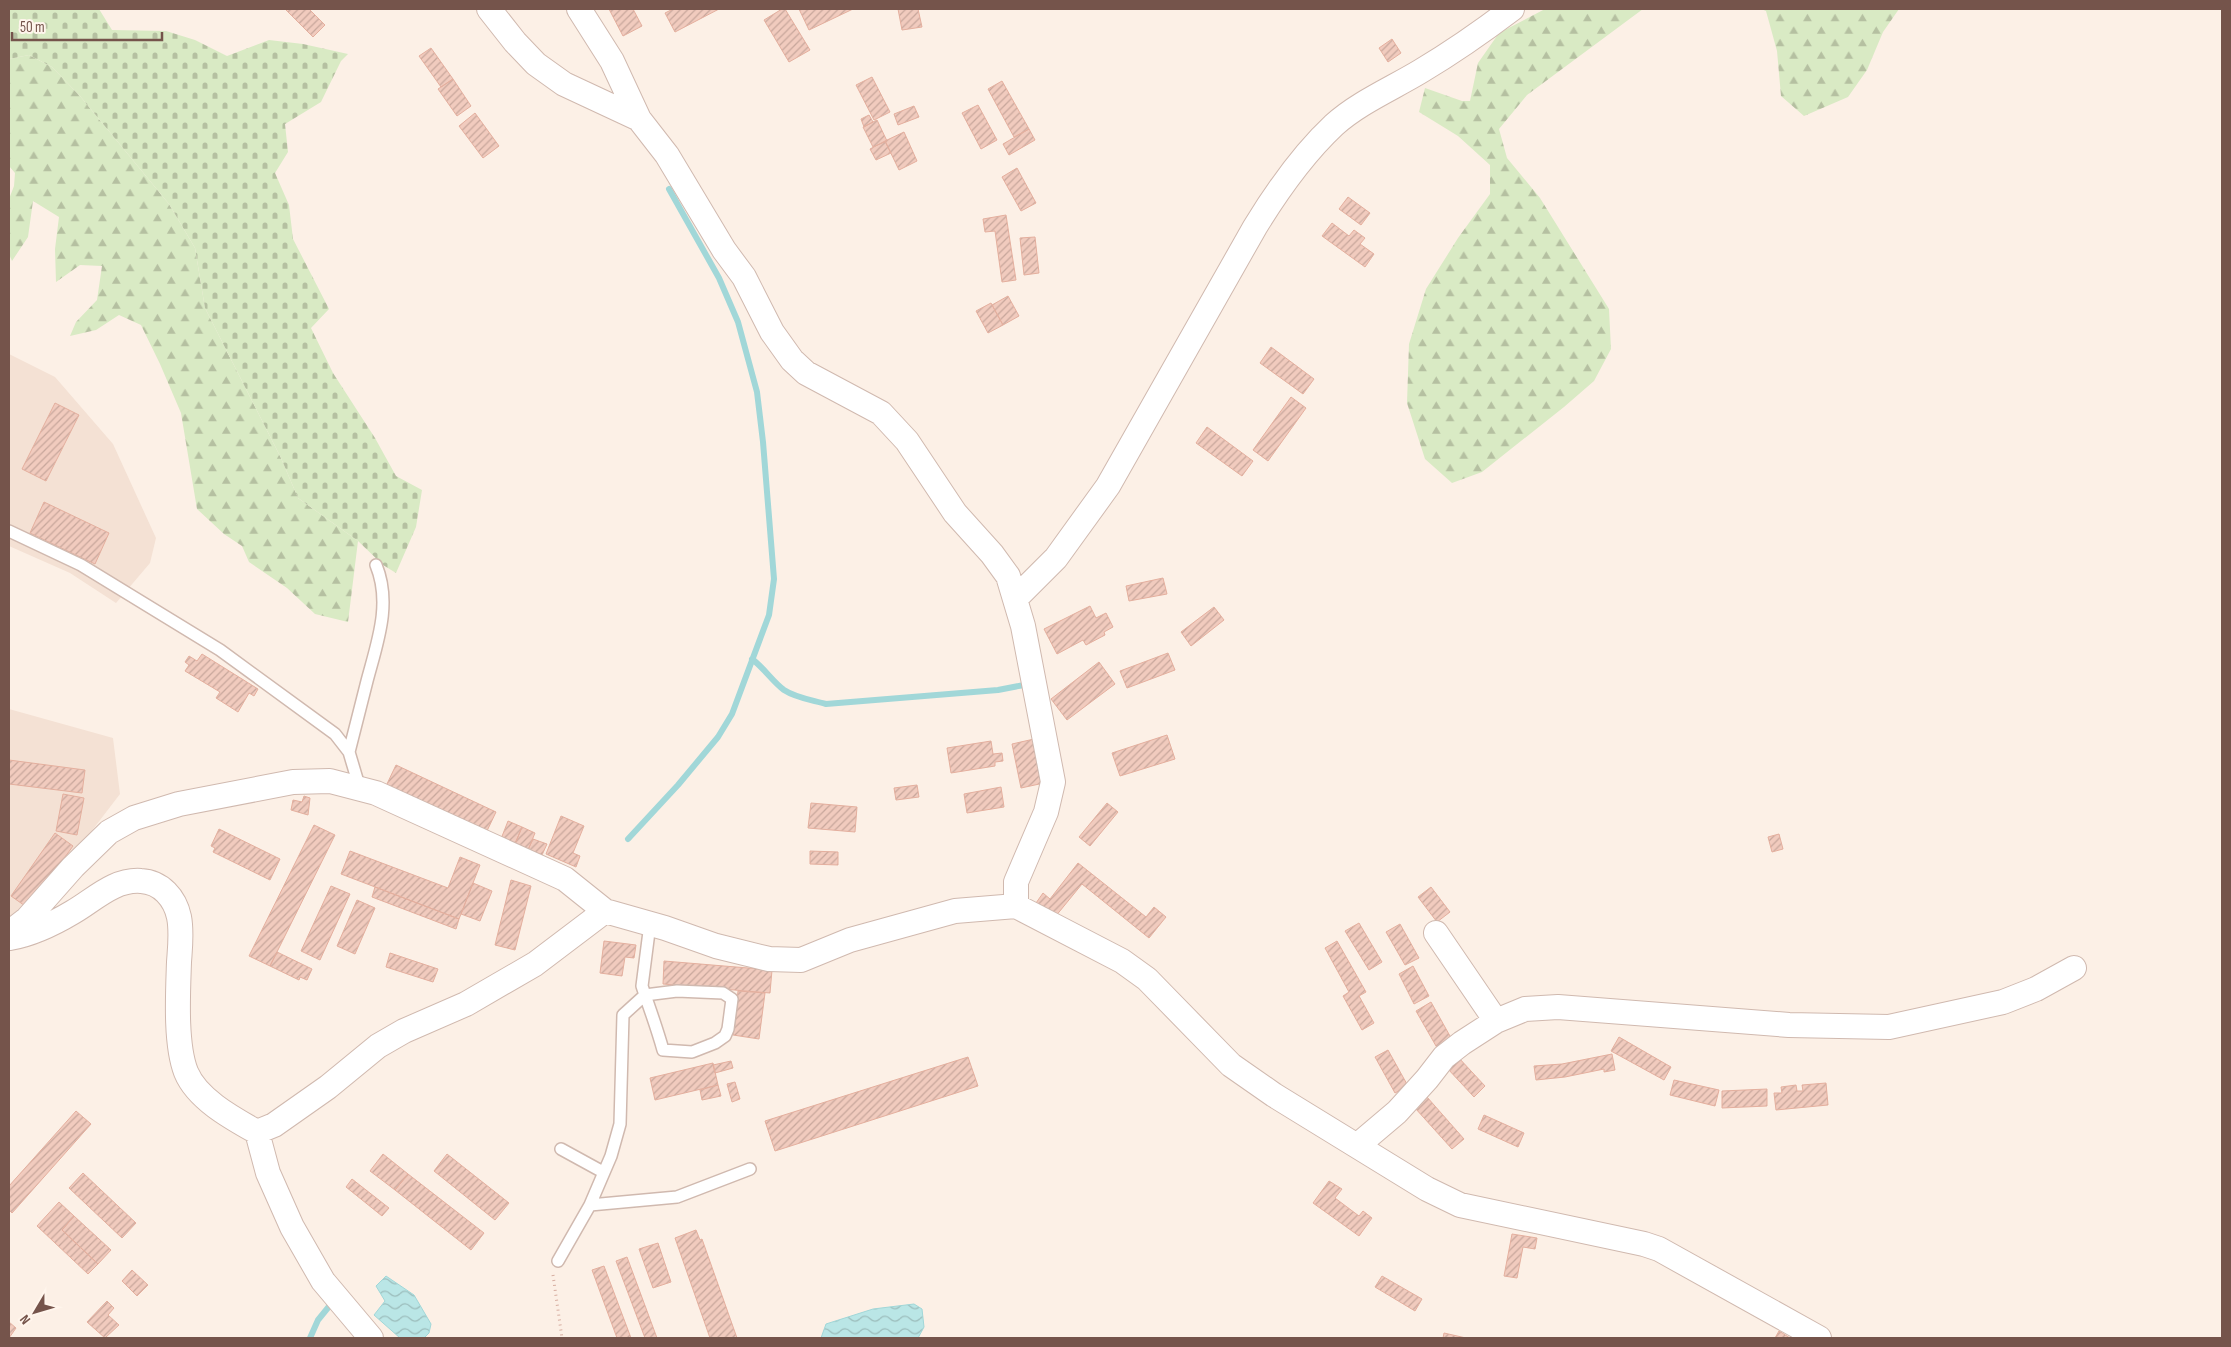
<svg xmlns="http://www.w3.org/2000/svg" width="2231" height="1347" viewBox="0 0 2231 1347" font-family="'Sofia Sans Condensed',sans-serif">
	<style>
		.residential { fill: #f4e1d4 }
		.forest { fill: url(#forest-firs) }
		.cemetery { fill: url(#cemetery-stones) }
		.water { fill: url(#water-waves); stroke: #a1d7d8 }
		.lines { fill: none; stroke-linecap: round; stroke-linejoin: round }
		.stream { stroke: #a1d7d8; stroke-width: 6 }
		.building { fill: url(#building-hatch); stroke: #e4af9e }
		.service-casing { stroke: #d0b9af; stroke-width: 14 }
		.minor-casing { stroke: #d0b9af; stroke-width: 26 }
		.path { stroke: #d7aea1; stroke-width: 3; stroke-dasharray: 1 4; stroke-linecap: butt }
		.service { stroke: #fff; stroke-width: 11 }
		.minor { stroke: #fff; stroke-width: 24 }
	</style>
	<defs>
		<pattern id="forest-firs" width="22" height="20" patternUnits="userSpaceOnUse" patternTransform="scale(1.25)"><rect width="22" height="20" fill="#d9eac4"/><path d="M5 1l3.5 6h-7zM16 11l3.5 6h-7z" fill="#b5c0a1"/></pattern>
		<pattern id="cemetery-stones" width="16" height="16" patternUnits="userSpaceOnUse" patternTransform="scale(1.25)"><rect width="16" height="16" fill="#d9eac4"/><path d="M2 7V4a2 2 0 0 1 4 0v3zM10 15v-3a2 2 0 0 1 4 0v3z" fill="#b5c0a1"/></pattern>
		<pattern id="water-waves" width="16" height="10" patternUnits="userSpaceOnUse" patternTransform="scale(1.25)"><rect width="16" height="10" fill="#bae6e6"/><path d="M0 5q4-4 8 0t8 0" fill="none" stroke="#9cbdbc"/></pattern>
		<pattern id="building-hatch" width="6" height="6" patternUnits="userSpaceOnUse" patternTransform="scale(1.25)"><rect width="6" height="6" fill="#f1cbbe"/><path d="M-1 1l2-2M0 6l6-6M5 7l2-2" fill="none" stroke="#c8a79c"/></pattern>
	</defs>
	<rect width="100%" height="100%" fill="#fcf0e6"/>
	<!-- residential -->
	<path class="residential" d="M9 354 55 377 113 444 156 538 150 563 116 603 70 573 9 546Z
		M9 709 113 738 120 794 34 906 9 927Z"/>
	<!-- forest -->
	<path class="forest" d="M1545 9H1643L1527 95 1499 129 1507 158 1540 198 1609 309 1611 349 1594 381 1564 407 1482 472 1452 483 1425 459 1407 403 1409 344 1426 289 1458 238 1490 194V165L1458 136 1419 112 1425 88 1462 101H1470L1478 63 1499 33Z
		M1761 9H1899L1883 32 1867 70 1848 97 1804 116 1781 96 1777 51 1766 11Z
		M29 55 52 67 80 96 169 204 195 248 205 308 281 458 298 498 358 541 348 622 315 614 287 588 249 562 242 546 224 534 197 509 181 413 160 364 141 325 119 315 96 330 70 336 76 322 97 300 102 266 80 265 56 282 55 249 59 217 33 201 28 237 12 261 9 254V199L14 186 15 173 9 166V59Z"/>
	<!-- cemetery -->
	<path class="cemetery" d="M9 9H99L112 30 166 31 195 40 227 56 269 40 303 44 348 54 341 61 321 102 285 124 288 152 275 173 289 205 293 239 329 309 311 328 333 373 375 438 396 476 422 490 416 527 396 573 383 565 358 541 298 498 281 458 205 308 195 248 169 204 80 96 52 67 29 55 9 59Z"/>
	<!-- water -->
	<path class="water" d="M386 1276 414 1295 431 1324 429 1333 424 1338H400L374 1315 385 1301 376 1286Z
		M914 1304 922 1309 924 1327 918 1338H821L826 1324 873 1309Z"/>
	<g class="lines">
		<!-- stream -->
		<path class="stream" d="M752 659C764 668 773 682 784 690 796 698 812 700 826 704L998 690 1024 685
			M628 839 678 785 718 737 732 714 769 615 774 579 763 442 757 392 738 322 719 278 669 189
			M310 1338 318 1320 331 1304"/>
	</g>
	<!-- building -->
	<path class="building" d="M285 9H309L325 25 313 37Z
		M609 9H633L642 26 623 36Z
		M673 9H719L675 32 665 13Z
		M782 9H785L810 50 789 62 764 20Z
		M799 9H853L809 30Z
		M898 9H918L922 27 902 30Z
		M1392 39 1401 53 1388 62 1379 48Z
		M431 48 453 79 441 87 419 56Z
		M872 77 890 112 874 120 856 85Z
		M453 79 471 106 457 116 438 89Z
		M1002 81 1029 129 1014 137 988 89Z
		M978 105 997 140 981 149 962 113Z
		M914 106 919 117 898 125 894 114Z
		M475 113 499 146 483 158 459 126Z
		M869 115 873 122 864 127 861 119Z
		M877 120 887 141 873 147 863 127Z
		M1029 129 1035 140 1009 155 1003 144Z
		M904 132 917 161 899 170 885 141Z
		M885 141 891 153 876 160 870 149Z
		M1017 168 1036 203 1021 211 1002 177Z
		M1348 197 1370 213 1361 225 1339 209Z
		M1006 215 1016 280 1002 282 995 231 985 232 983 219Z
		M1332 223 1349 236 1354 230 1365 238 1360 244 1374 254 1365 267 1322 236Z
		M1035 237 1039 273 1024 275 1020 238Z
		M1008 296 1019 316 1003 325 992 305Z
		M991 303 1003 325 988 333 976 311Z
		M1271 347 1314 379 1303 394 1260 363Z
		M1291 397 1306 408 1268 461 1253 450Z
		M55 403 79 415 46 481 22 469Z
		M1207 427 1253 461 1242 476 1196 443Z
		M44 502 109 533 95 564 30 533Z
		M1163 578 1167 594 1129 601 1126 586Z
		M1090 606 1096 618 1106 613 1113 627 1104 632 1105 635 1086 645 1083 640 1057 654 1044 629Z
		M1214 607 1224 620 1191 646 1181 632Z
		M1168 653 1175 670 1127 688 1120 671Z
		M202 654 258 689 254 696 249 693 238 712 216 698 220 692 185 671 189 665 185 662 189 656 197 661Z
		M1099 662 1115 684 1067 720 1051 699Z
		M1167 735 1175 759 1120 776 1112 753Z
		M1034 739 1044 783 1021 788 1012 744Z
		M991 741 993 754 1002 753 1003 761 995 762V766L951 773 947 748Z
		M9 760 85 770 82 793 9 784Z
		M396 765 496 812 486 833 386 786Z
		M917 785 919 797 896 800 894 788Z
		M1001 787 1004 807 967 813 964 794Z
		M63 794 84 798 77 835 56 831Z
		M304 796 310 798 308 815 291 810 293 800 302 802Z
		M811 803 857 807 855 832 808 828Z
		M1107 803 1118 812 1090 846 1079 837Z
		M561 816 584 826 573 853 580 856 576 867 546 854Z
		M508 821 522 827 513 849 499 844Z
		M314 825 335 835 270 966 249 956Z
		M522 827 535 833 528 850 515 844Z
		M219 829 280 859 270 880 213 852 215 848 211 846Z
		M55 833 73 846 28 908 11 896Z
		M1779 834 1783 849 1772 852 1768 837Z
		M533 839 547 844 542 855 528 850Z
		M350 851 448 888 460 857 480 865 459 919 341 874Z
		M810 851 838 852V865L810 864Z
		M1078 863 1146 917 1154 907 1166 917 1149 938 1082 884 1055 917 1036 903 1043 893 1050 899Z
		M511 880 531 886 515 950 495 945Z
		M473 883 492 891 480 921 461 914Z
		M331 886 350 894 320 960 301 951Z
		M375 887 459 919 456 929 372 897Z
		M1431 887 1450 912 1437 922 1418 897Z
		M357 900 375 908 355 954 337 946Z
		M1359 923 1382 962 1369 970 1345 931Z
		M1400 924 1419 958 1405 965 1386 932Z
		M604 941 636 945 634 958 625 957 622 976 600 973Z
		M1337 941 1366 992 1359 996 1374 1023 1362 1030 1343 996 1349 992 1325 948Z
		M277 952 312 969 307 980 300 977 299 980 270 966Z
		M390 953 438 969 433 982 386 967Z
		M664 961 772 970 770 993 663 984Z
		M1413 966 1429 996 1414 1004 1399 974Z
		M738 991 765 993 759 1039 733 1035Z
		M1431 1002 1455 1045 1440 1053 1416 1011Z
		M1619 1037 1671 1067 1664 1080 1611 1051Z
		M1388 1050 1408 1086 1395 1093 1375 1057Z
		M1612 1054 1615 1070 1604 1072V1069L1565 1077 1536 1080 1534 1066 1562 1064Z
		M968 1057 978 1086 775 1151 765 1121Z
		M1458 1057 1485 1086 1474 1097 1447 1068Z
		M731 1061 733 1068 715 1073 713 1065Z
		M713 1063 718 1085 655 1100 650 1078Z
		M1674 1080 1719 1090 1715 1106 1670 1095Z
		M735 1082 740 1099 732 1102 727 1084Z
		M1826 1083 1828 1105 1776 1110 1774 1093H1782L1781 1087 1796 1085 1797 1091H1803L1802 1085Z
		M718 1085 721 1096 702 1100 700 1090Z
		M1767 1089V1106L1722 1108V1091Z
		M1427 1097 1464 1139 1452 1149 1415 1108Z
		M76 1111 91 1124 12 1213 9 1210V1186Z
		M1484 1115 1524 1133 1518 1147 1478 1129Z
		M383 1154 408 1174 395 1190 370 1171Z
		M447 1154 509 1203 495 1220 434 1171Z
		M83 1173 136 1223 122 1238 69 1188Z
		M408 1174 484 1233 471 1250 395 1190Z
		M352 1179 389 1208 382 1216 346 1187Z
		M1329 1181 1342 1189 1335 1198 1359 1216 1363 1211 1372 1218 1359 1236 1313 1203Z
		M59 1202 74 1216 62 1230 98 1264 88 1274 37 1226Z
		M74 1216 111 1250 98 1264 62 1230Z
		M696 1230 700 1240 702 1239 737 1338H710L675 1238Z
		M1512 1234 1537 1238 1535 1249 1523 1247 1517 1278 1504 1276Z
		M658 1243 671 1282 653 1288 639 1249Z
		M627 1257 657 1338H645L616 1261Z
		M604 1266 631 1338H617L592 1270Z
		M132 1270 148 1285 137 1296 122 1281Z
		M1382 1276 1422 1299 1415 1311 1375 1287Z
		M107 1301 114 1308 108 1315 119 1325 105 1338 87 1322Z
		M9 1322 16 1328 9 1338Z
		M1779 1331 1790 1338H1775Z
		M1444 1333 1466 1338H1443Z"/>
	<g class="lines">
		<!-- service casing -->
		<g class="service-casing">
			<path id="service" d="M9 531 81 565 220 650 335 734 349 752 360 789
				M349 752C355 728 361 705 367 681 377 643 392 604 376 565
				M561 1149 603 1172
				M590 1205 677 1197 750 1169
				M558 1261 590 1205 611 1156 620 1124 623 1015 645 995 677 991 723 993 732 999 728 1029 725 1036 715 1043 692 1052 663 1050C657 1028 649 1007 642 986L650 924"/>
		</g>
		<!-- minor casing -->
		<g class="minor-casing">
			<path id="minor" d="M489 9 515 42 536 64 564 84 639 119 667 155 724 250 744 277 772 332 792 360 806 373 881 413 907 441 955 513 992 554 1008 576 1023 626 1053 782 1046 812 1016 882V906
				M579 9 612 61 639 119
				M1016 598 1056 558 1108 486 1255 227C1277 191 1302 155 1334 125 1358 103 1393 88 1421 71 1453 52 1483 31 1512 9
				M9 933 27 919 73 867 109 832 134 818 179 804 293 782 330 781 376 793 565 879 605 911 665 928 716 946 769 959 801 960 850 940 955 911 1016 906 1122 961 1147 979 1231 1065 1274 1095 1427 1189 1460 1205 1644 1244 1659 1249 1819 1338
				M1436 933 1496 1021
				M10 938C33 934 53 924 73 912 94 900 114 879 141 881 161 882 175 898 179 917 182 932 180 948 179 962 178 992 175 1044 186 1072 197 1099 232 1118 257 1132L274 1125 328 1087 378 1046 404 1031 466 1004 535 964 605 911
				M257 1132 268 1173 292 1227 323 1281 371 1338
				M1358 1145 1397 1112 1427 1079 1444 1057 1462 1043 1496 1021 1525 1009 1558 1007 1789 1025 1889 1027 2003 1002 2036 989 2074 968"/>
		</g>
		<!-- path -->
		<path class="path" d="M553 1275 562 1338"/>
		<!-- service -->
		<use href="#service" class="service"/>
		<!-- minor -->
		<use href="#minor" class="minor"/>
	</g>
	<!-- border -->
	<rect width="2231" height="1347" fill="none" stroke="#75544b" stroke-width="20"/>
	<!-- north arrow -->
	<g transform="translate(35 1312) rotate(232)" stroke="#fff5ec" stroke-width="4" paint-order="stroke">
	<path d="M0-4L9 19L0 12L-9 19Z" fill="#75544b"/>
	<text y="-8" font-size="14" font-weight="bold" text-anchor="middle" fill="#75544b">N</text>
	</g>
	<!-- scale -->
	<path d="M12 32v8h150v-8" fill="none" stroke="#75544b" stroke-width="2.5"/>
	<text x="20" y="32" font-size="15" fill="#75544b" stroke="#fff5ec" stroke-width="4" paint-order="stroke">50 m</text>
</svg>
